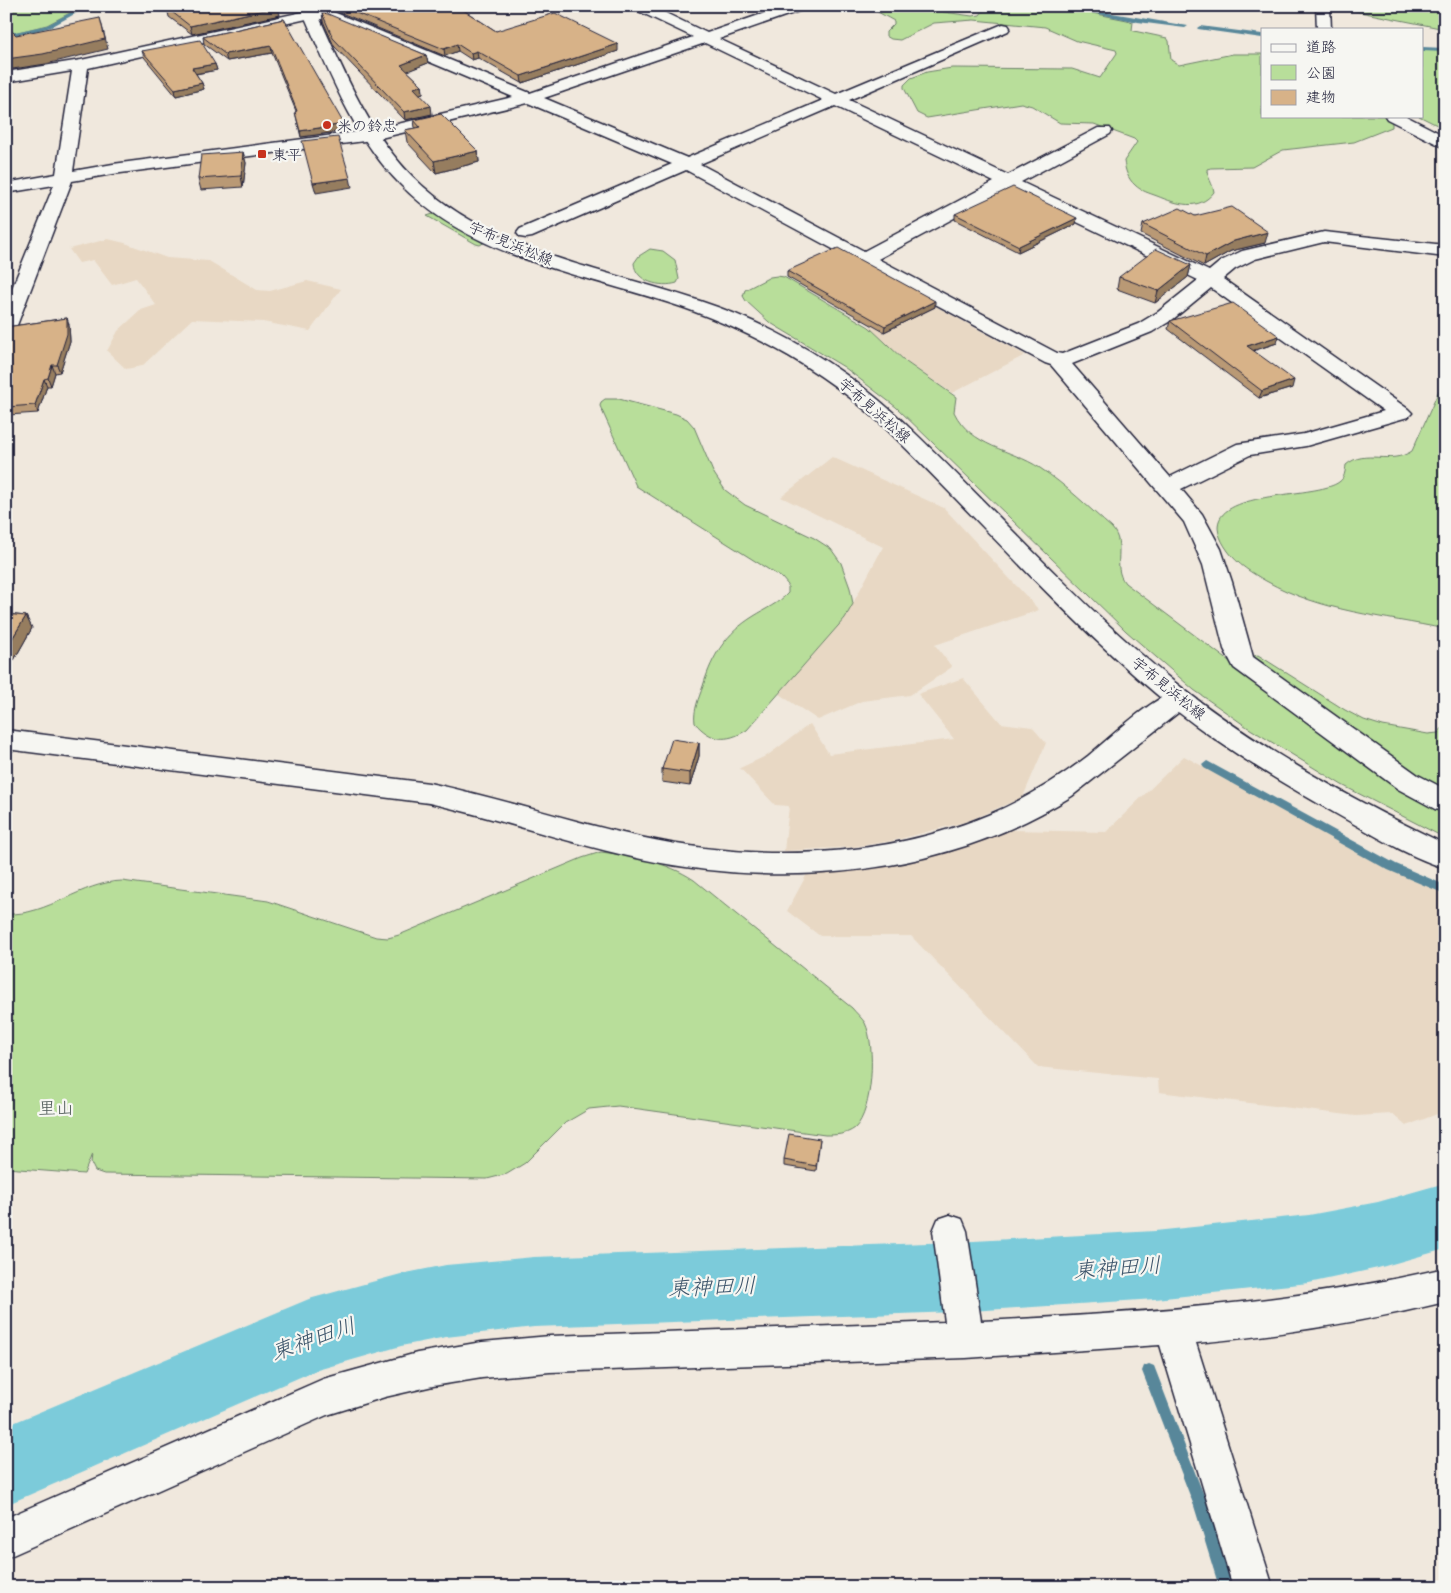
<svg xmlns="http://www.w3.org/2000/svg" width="1451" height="1593" viewBox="0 0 1451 1593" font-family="Delius,'Klee One',sans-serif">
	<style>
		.built { fill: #e8d8c4 }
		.green { fill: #b8de9a; stroke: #6d806a }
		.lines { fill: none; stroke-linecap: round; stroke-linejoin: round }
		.stream { fill: #58879a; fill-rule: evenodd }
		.river { fill: #7ccbda; fill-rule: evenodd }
		.minor-casing { stroke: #22223b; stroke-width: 3 }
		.major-casing { stroke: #22223b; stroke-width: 3 }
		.minor { fill: #f6f6f2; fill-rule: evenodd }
		.major { fill: #f6f6f2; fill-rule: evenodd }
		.wall { fill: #b99975; stroke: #22223b }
		.shaded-wall { fill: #967d5f; stroke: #22223b }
		.building { fill: #d7b288; stroke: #22223b }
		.poi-dot { fill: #c8321e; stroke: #f6f6f2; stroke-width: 2 }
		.labels { text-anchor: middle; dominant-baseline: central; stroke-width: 4.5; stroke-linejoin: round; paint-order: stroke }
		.far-poi-label { font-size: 15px; fill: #22223b; stroke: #f6f6f2; text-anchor: start }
		.far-street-label { font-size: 15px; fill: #22223b; stroke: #f6f6f2 }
		.park-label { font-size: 18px; fill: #4f5a58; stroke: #f6f6f2 }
		.near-water-label { font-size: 22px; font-style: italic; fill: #3d556b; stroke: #f6f6f2 }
	</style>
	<rect width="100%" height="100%" fill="#f0e8dd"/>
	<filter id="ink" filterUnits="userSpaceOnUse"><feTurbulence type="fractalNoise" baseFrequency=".02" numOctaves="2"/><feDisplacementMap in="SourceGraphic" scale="10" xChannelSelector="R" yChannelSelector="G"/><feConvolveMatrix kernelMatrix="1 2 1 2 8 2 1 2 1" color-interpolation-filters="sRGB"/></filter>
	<g filter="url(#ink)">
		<!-- built -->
		<path class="built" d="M108 239 125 243 167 258 209 261 257 290 270 291 307 281 341 289 310 331 263 322 192 319 142 366 126 369 107 351 118 331 141 310 156 305 136 278 112 285 93 260 79 263 69 249Z
			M924 300 1025 355 952 393 906 362 869 327Z
			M832 457 944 508 1039 610 935 645 952 667 910 695 862 701 818 720 779 694 845 618 883 547 781 497Z
			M963 678 1001 723 1032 727 1046 743 1023 797 968 821 892 841 852 847 784 851 789 806 775 805 740 768 768 755 810 724 829 754 954 739 918 694Z
			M1184 756 1390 870 1445 893V1111L1406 1126 1392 1114 1356 1116 1159 1092 1158 1079 1038 1067 911 936H820L787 911 807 874 858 870 901 863 943 853 1008 830 1106 832Z"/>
		<!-- green -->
		<path class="green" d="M6 6H83L47 25 6 35Z
			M867 6H928L944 12 972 16 980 15 987 6H1057L1127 20 1133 22 1132 30 1134 31 1167 38 1169 41 1171 60 1179 65 1233 54H1262V116H1386L1392 123V127L1354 142 1283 150 1252 167 1211 168 1207 169C1207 177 1213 184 1214 192 1199 212 1177 204 1157 196 1149 193 1141 191 1135 185 1128 179 1125 170 1124 161L1137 142 1134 139 1094 124 1060 123 1032 106 1021 103 927 118 917 113 904 88V85L911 78 927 72 952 68 1072 69 1100 78 1117 53 1116 50 1077 41 1045 27 974 20 934 23 900 40 891 39 886 36V32L894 24V21Z
			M1338 6H1445V29L1350 10Z
			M1422 50 1445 51V129L1419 116H1422Z
			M433 214 485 242 480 245 476 244 427 216Z
			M650 249 663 251 675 260 679 279 677 283C661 288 635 282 634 263L639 256Z
			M777 276 784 277 869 327 906 362 956 397 954 412C971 447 1011 449 1040 468 1066 485 1089 508 1112 528 1127 545 1111 566 1125 583L1249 676 1255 659 1254 656 1258 655 1345 710 1364 720 1383 726 1428 734 1438 733 1445 725V838L1342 785 1247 727 1194 690 1126 631 896 407 844 367 769 322 746 301 743 296 745 290 770 277Z
			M1445 382V629C1383 616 1322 612 1266 581 1252 573 1238 565 1228 551 1181 486 1314 501 1339 482 1345 478 1345 471 1346 465 1365 448 1390 466 1412 451L1441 386Z
			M605 399H619L676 414 687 419 694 427 713 472 725 490 745 505 814 538 831 549 841 563 850 588 853 604 845 618 747 730C726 743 711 741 695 723 693 710 699 698 703 686 712 656 726 633 754 616 765 609 779 603 788 593V585L782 578 636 486 600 406 601 402Z
			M601 852C633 856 667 862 694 880L852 1008C856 1013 862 1018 865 1023 876 1045 873 1111 855 1128 846 1135 835 1135 825 1135L618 1106 589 1109 565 1123 525 1163 507 1174 487 1179 104 1174 95 1171 91 1163 92 1154 84 1174 6 1168V914C48 916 81 882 122 881L268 901 376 937 388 938 399 935 582 858Z"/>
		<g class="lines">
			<!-- stream -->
			<path class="stream" d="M83 6H89L51 27 6 38V34L47 25Z
				M1059 6H1071L1188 26 1185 28 1138 22Z
				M1200 26 1262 34V38L1198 29 1197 28Z
				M1422 47 1445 48V52L1422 51Z
				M1207 761 1396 864 1445 885V894L1388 870 1204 768 1202 765Z
				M1149 1364 1154 1366 1208 1506 1233 1587H1219L1194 1506 1142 1371 1144 1366Z"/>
			<!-- river -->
			<path class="river" d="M1445 1183V1249L1378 1268 1309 1283 1155 1299 956 1312 534 1327 446 1337 401 1346 314 1371 6 1505V1426L309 1299 401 1274 446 1265 534 1257 956 1242 1155 1231 1309 1215 1378 1202Z"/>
			<!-- minor casing -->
			<g class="minor-casing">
				<path id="minor" d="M318 6H333L334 8 331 11 530 93 693 37 634 9 632 6H651L707 33 785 6H807L805 9 719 39 836 94 1003 24 1008 25 1010 28 1008 31 849 100 1008 175 1098 128H1110L1112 131 1110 134 1021 182 1209 271 1221 261 1242 251 1324 232 1445 245V257L1324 242 1255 259 1235 269 1223 279 1408 409 1412 413 1408 417 1306 446 1250 455 1181 489 1202 514 1221 549 1232 582 1253 657 1418 775 1445 789V812L1435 809 1398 789 1234 668 1224 649 1203 565 1184 522 1051 365 1045 363 686 170 532 237 526 238 520 237 517 233 520 229 672 164 528 103 372 140 113 174 72 181 16 328 13 332 6 334V303L54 185 6 193V183L56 174 72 71 6 82V72L81 60 307 11ZM311 18 330 20 513 97 372 130 113 164 73 171 88 68ZM705 43 823 100 687 158 544 98ZM835 106 994 182 864 251 700 164ZM1008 189 1198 280 1158 312 1138 324 1062 354 1057 353 878 259ZM1211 288 1384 411 1304 434 1237 444 1170 477 1072 364 1152 332 1172 320Z
					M1316 6H1330L1331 29H1317Z
					M1385 116H1406L1445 136V148L1387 119Z
					M1179 690 1188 693 1192 699 1188 705 1072 796C945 876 785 890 641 859 570 844 501 819 429 803L6 749V730L429 783C500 798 569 821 640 837 753 862 880 860 988 815 1024 800 1057 780 1088 756 1112 736 1151 698 1179 690Z
					M950 1215 962 1219 967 1231 981 1321C1137 1313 1292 1304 1445 1268V1302C1363 1322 1280 1335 1196 1343L1273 1587H1233L1160 1345 966 1358 550 1372 482 1378 433 1386 385 1397 327 1415 6 1558V1518L323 1379 417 1353 482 1342 550 1336 945 1322 933 1231 938 1219Z"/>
			</g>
			<!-- major casing -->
			<g class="major-casing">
				<path id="major" d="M300 6H314C341 64 366 130 412 176 488 252 602 268 700 301 773 325 838 363 895 414 989 502 1073 600 1173 681 1256 747 1350 799 1445 844V868C1406 856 1369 832 1333 812 1271 777 1209 739 1155 693 1056 610 973 512 880 423 824 372 761 336 690 310 592 275 475 262 399 183 352 135 327 67 300 6Z"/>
			</g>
			<!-- minor -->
			<use href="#minor" class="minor"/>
			<!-- major -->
			<use href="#major" class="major"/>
		</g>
		<!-- wall -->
		<path class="wall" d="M338 6H457L496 31 618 51 522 83 478 58 472 60 458 51 445 56 339 12Z
			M167 8 280 15 192 34 169 17Z
			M322 13 426 55 428 63 407 71 422 85 423 93 420 94 432 114 405 120 334 46 323 21Z
			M284 19 345 131 301 137 295 112 296 111 272 53 227 61 204 44 203 37Z
			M142 51 215 64 217 70 196 74 202 83 204 89 176 96 144 57Z
			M414 120 478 151 479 162 436 173 407 142 405 130 415 128Z
			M243 152 246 163 243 187 201 190 198 179Z
			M955 214 1076 224 1018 252 955 220Z
			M1195 216 1265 243 1231 251 1204 266 1141 234 1143 224Z
			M1191 265 1188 277 1155 303 1117 289 1119 277Z
			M787 271 935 307 884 332 787 277Z
			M67 318 69 325 70 341 60 372 55 373 51 386H47L38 413 8 415 6 411V327Z
			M1170 321 1277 343 1253 351 1292 388 1259 398 1168 329Z
			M6 614 26 616 32 628 14 660H6Z
			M699 743V756L690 786 662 782V769Z
			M820 1139 816 1171 784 1166V1160Z"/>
		<!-- shaded-wall -->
		<path class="shaded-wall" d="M278 7 280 15 192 34 190 26Z
			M100 18 108 49 46 64 6 70V59Z
			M457 44 458 51 445 56 444 49Z
			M618 44V51L522 83 521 76Z
			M271 46 272 53 227 61 225 54Z
			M477 51 478 58 472 60 471 53Z
			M426 55 428 63 403 73 401 65Z
			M215 64 217 70 194 74 192 68Z
			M202 83 204 89 176 96 175 89Z
			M422 85 423 93 415 96 414 88Z
			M431 106 432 114 405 120 404 112Z
			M344 124 345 131 301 137 300 131Z
			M478 151 479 162 436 173 434 161Z
			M243 152 246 163 243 187 241 176Z
			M350 178 352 187 316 193 313 183Z
			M1077 218 1076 224 1018 252 1019 246Z
			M1268 232 1265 243 1231 251 1204 266 1206 256 1234 241Z
			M1191 265 1188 277 1155 303 1158 291Z
			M935 301V307L884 332 885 326Z
			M67 318 69 325 70 341 60 372 57 365Z
			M1279 336 1277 343 1245 353 1247 346Z
			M52 365 55 373 51 386 48 378Z
			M44 379 47 386 38 413 35 405Z
			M1294 380 1292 388 1259 398 1262 391Z
			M26 616 32 628 14 660 7 647Z
			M699 743V756L690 786V773Z"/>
		<!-- building -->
		<path class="building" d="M177 6H278V7L190 26 167 8Z
			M339 6H457L496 31 555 13 618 44 521 76 477 51 471 53 457 44 444 49Z
			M322 13 328 14 426 55 401 65 422 85 414 88 431 106 404 112 333 38Z
			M100 18 105 39 43 54 6 59V32L12 31 16 35Z
			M284 19 344 124 300 131 295 112 297 111 271 46 225 54 203 37Z
			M200 40 215 64 192 68 202 83 175 89 142 51Z
			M441 114 478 151 434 161 405 130 420 127 414 120Z
			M338 137 350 178 313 183 302 141Z
			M243 152 241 176 198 179 201 155Z
			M1013 187 1077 218 1019 246 955 214Z
			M1232 207 1268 232 1234 241 1206 256 1143 224 1180 208 1195 216Z
			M838 248 935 301 885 326 787 271Z
			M1156 249 1191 265 1158 291 1119 277Z
			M1233 303 1279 336 1247 346 1294 380 1262 391 1170 321Z
			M67 318V334L57 365H52L48 378 44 379 35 405 6 407V403L8 398H6V327Z
			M6 614 26 616 7 647H6Z
			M672 739 699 743 690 773 662 769Z
			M789 1134 820 1139 816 1166 784 1160Z"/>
	</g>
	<!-- markers -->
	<g class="poi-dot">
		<circle cx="327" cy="125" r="5"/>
		<rect x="257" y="149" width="10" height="10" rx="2.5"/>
	</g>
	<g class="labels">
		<!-- far-poi labels -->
		<g class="far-poi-label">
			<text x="337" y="125">米の鈴忠</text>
			<text x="272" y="154">東平</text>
		</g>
		<!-- far-street labels -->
		<g class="far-street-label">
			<text transform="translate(511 243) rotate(23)">宇布見浜松線</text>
			<text transform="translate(875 410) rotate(41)">宇布見浜松線</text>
			<text transform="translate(1169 688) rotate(39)">宇布見浜松線</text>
		</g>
		<!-- park labels -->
		<g class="park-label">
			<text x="56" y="1107">里山</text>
		</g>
		<!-- near-water labels -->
		<g class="near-water-label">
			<text transform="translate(1117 1267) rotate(-4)">東神田川</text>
			<text transform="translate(712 1286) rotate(-2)">東神田川</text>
			<text transform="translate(313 1338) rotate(-19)">東神田川</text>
		</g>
	</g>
	<!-- margin -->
	<rect width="1451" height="1593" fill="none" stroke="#f6f6f2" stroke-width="25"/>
	<rect x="12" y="12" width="1426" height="1568" fill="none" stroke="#22223b" stroke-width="2" filter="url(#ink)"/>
	<!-- legend -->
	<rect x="1261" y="28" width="162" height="90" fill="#f6f6f2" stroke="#a1a1a9"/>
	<rect x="1271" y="44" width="25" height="8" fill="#f6f6f2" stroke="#a1a1a9"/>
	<text x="1306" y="52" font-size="15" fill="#22223b">道路</text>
	<rect x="1271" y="65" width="25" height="15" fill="#b8de9a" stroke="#a1a1a9"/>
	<text x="1306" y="78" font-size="15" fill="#22223b">公園</text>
	<rect x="1271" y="90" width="25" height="15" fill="#d7b288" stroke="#a1a1a9"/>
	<text x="1306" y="102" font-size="15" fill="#22223b">建物</text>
</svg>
